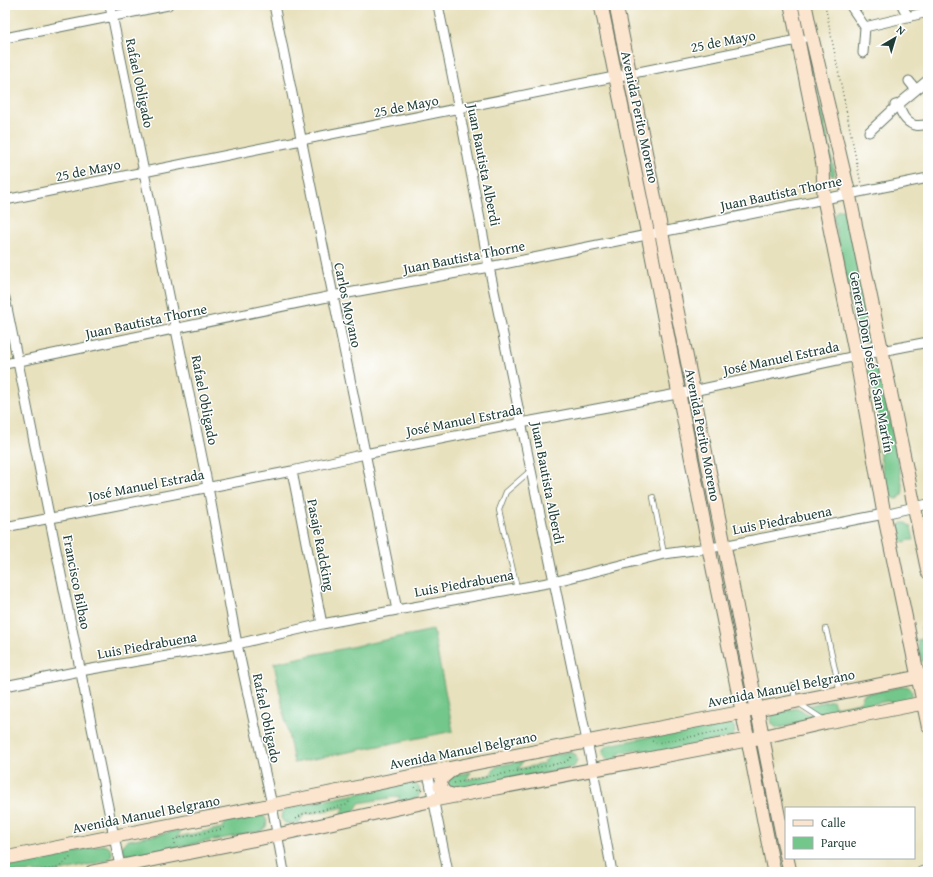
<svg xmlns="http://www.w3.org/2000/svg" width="933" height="877" viewBox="0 0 933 877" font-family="'Gentium Book Plus',serif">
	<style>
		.green { fill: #73c78b; stroke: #498260 }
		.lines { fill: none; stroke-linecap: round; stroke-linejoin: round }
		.lane-casing { stroke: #657664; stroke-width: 6 }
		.street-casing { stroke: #657664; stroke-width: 11 }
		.secondary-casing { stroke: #657664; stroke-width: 15 }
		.path { stroke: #657664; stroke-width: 1.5; stroke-dasharray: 1 3; stroke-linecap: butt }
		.lane { stroke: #fff; stroke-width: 4.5 }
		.street { stroke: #fff; stroke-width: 9 }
		.secondary { stroke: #fbe5cf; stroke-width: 13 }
		.labels { text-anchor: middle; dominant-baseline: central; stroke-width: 3; stroke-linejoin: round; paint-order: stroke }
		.street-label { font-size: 14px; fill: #1f3d34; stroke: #fff }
	</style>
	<rect width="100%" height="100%" fill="#fff"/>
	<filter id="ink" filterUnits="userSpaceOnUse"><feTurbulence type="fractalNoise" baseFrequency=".025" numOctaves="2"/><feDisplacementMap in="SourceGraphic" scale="8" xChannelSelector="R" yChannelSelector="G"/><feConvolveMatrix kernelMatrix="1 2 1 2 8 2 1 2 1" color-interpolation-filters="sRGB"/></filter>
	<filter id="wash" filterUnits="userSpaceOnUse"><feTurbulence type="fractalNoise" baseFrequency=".012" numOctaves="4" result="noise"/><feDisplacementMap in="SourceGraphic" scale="16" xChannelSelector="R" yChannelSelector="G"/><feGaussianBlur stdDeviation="0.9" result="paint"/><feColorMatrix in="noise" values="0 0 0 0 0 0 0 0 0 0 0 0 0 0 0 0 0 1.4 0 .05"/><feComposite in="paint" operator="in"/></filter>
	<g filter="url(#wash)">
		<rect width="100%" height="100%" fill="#e8e1bd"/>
		<!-- green -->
		<path class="green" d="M806 48H808L809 49 835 174 833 176 831 175Z
			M840 210H843L848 213 873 336C870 343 863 344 858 338L833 216 837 211Z
			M871 368 878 369 881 374 903 489 902 495 897 499 891 497 887 492 879 450 886 452 872 381 865 377 866 371Z
			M902 523H906L911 527 914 540H910L904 542 897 538 896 529 900 524Z
			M921 627H926L928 628V665L922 661 917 640 923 639Z
			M433 630 453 731 294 763 274 663Z
			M906 686C909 687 912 689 912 693 913 702 900 703 893 704L888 701 836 711 832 717 825 718 806 706 833 700 835 707 860 702 864 694Z
			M798 708 817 720 777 728 772 724 771 718 774 713Z
			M725 722H729L734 726 735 732 732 737 637 756 643 749 620 753 615 760 606 759 602 754 604 748 609 745Z
			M567 752H571L576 755 577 761 574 767 450 792 445 779 450 776 471 772 466 780 490 775 497 766 523 761 518 769 543 764 549 756Z
			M410 783C419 783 423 791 417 798L396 804 400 796 359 803 354 812 340 815 345 807 304 815 299 823C291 824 285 826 281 818L282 812 287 808Z
			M258 815 264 816 267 821 266 827 261 831 132 856 126 855 122 849 124 843 129 840 182 830 177 837 222 828 227 821Z
			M102 845 108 846 112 852 111 858 106 861 56 872H5V867Z"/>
	</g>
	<g filter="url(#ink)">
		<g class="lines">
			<!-- lane casing -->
			<g class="lane-casing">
				<path id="lane" d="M653 497 664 554
					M517 588 499 510 506 492 530 471
					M826 629 840 692
					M793 686 795 701 824 720"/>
			</g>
			<!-- street casing -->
			<g class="street-casing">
				<path id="street" d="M110 5 208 487 237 644 272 805 284 872
					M274 5 397 610
					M438 5 459 109 489 267 593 770 612 872
					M850 5 865 27 863 53
					M902 5 908 17
					M865 27 928 12
					M5 38 168 5
					M909 81 916 90
					M895 105 899 104C900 112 905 122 914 125 918 126 924 125 928 124
					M869 132 899 104 928 80
					M5 200 802 39
					M5 298 121 871
					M5 364 332 296 489 267 928 178
					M292 471 322 624
					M5 527 292 471 365 454 521 423 693 391 856 356 928 342
					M5 686 80 671 237 644 322 624 397 610 553 582 664 554 723 546 884 514 928 504
					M428 773 448 872
					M921 872 928 870"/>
			</g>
			<!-- secondary casing -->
			<g class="secondary-casing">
				<path id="secondary" d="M601 5 648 235 709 549 748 740 774 872
					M616 5C671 288 728 571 786 854
					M791 5 823 165 824 199 856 356 884 514 928 725
					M805 5 812 38 849 194 928 572
					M454 768 442 778 440 786 445 793 456 796
					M5 858 272 805 481 762 743 712 928 675
					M787 858 790 872
					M92 872 277 835 434 800 762 737 827 722 928 702"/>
			</g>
			<!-- path -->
			<path class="path" d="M825 5 861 184
				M652 741 657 743 727 730 730 731
				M454 783 566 762 572 756
				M414 787 419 790 423 789
				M296 819 303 814 346 805 351 800
				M175 844 174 839 223 829 226 825
				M25 872C33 868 48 871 58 867 63 865 67 860 71 857"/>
			<!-- lane -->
			<use href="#lane" class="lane"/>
			<!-- street -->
			<use href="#street" class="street"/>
			<!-- secondary -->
			<use href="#secondary" class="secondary"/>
		</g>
	</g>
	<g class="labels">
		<!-- street labels -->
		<g class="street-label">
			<text transform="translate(723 41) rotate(-11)">25 de Mayo</text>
			<text transform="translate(140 83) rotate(78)">Rafael Obligado</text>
			<text transform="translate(406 106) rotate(-11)">25 de Mayo</text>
			<text transform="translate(640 117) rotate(78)">Avenida Perito Moreno</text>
			<text transform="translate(484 165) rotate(79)">Juan Bautista Alberdi</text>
			<text transform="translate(88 170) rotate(-11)">25 de Mayo</text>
			<text transform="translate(781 193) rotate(-12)">Juan Bautista Thorne</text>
			<text transform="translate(464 257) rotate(-11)">Juan Bautista Thorne</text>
			<text transform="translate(348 305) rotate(78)">Carlos Moyano</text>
			<text transform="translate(146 321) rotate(-12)">Juan Bautista Thorne</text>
			<text transform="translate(781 358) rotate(-12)">José Manuel Estrada</text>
			<text transform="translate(872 362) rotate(79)">General Don José de San Martín</text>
			<text transform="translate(205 400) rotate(79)">Rafael Obligado</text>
			<text transform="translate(464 420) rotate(-11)">José Manuel Estrada</text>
			<text transform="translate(703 435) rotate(79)">Avenida Perito Moreno</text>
			<text transform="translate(548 483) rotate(79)">Juan Bautista Alberdi</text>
			<text transform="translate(146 485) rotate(-11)">José Manuel Estrada</text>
			<text transform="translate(782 520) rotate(-11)">Luis Piedrabuena</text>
			<text transform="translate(321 545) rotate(79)">Pasaje Radcking</text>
			<text transform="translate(77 582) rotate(79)">Francisco Bilbao</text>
			<text transform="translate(464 583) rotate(-10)">Luis Piedrabuena</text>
			<text transform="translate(147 645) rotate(-10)">Luis Piedrabuena</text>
			<text transform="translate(781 688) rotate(-11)">Avenida Manuel Belgrano</text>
			<text transform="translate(267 718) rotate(78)">Rafael Obligado</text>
			<text transform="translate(463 750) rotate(-11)">Avenida Manuel Belgrano</text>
			<text transform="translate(146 814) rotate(-11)">Avenida Manuel Belgrano</text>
		</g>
	</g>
	<!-- margin -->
	<rect width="933" height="877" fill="none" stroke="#fff" stroke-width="20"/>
	<!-- legend -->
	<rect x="785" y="807" width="130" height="52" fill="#ffffff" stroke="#a5b1ae"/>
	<rect x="793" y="820" width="20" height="6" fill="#fbe5cf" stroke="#a5b1ae"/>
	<text x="821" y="827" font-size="12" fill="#1f3d34">Calle</text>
	<rect x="793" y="837" width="20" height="12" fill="#73c78b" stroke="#a5b1ae"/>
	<text x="821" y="847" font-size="12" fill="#1f3d34">Parque</text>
	<!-- north arrow -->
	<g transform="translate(895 38) rotate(38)" stroke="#ffffff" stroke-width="3" paint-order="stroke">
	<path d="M0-3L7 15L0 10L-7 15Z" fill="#1f3d34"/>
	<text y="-6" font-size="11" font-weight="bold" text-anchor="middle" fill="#1f3d34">N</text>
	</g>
</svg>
